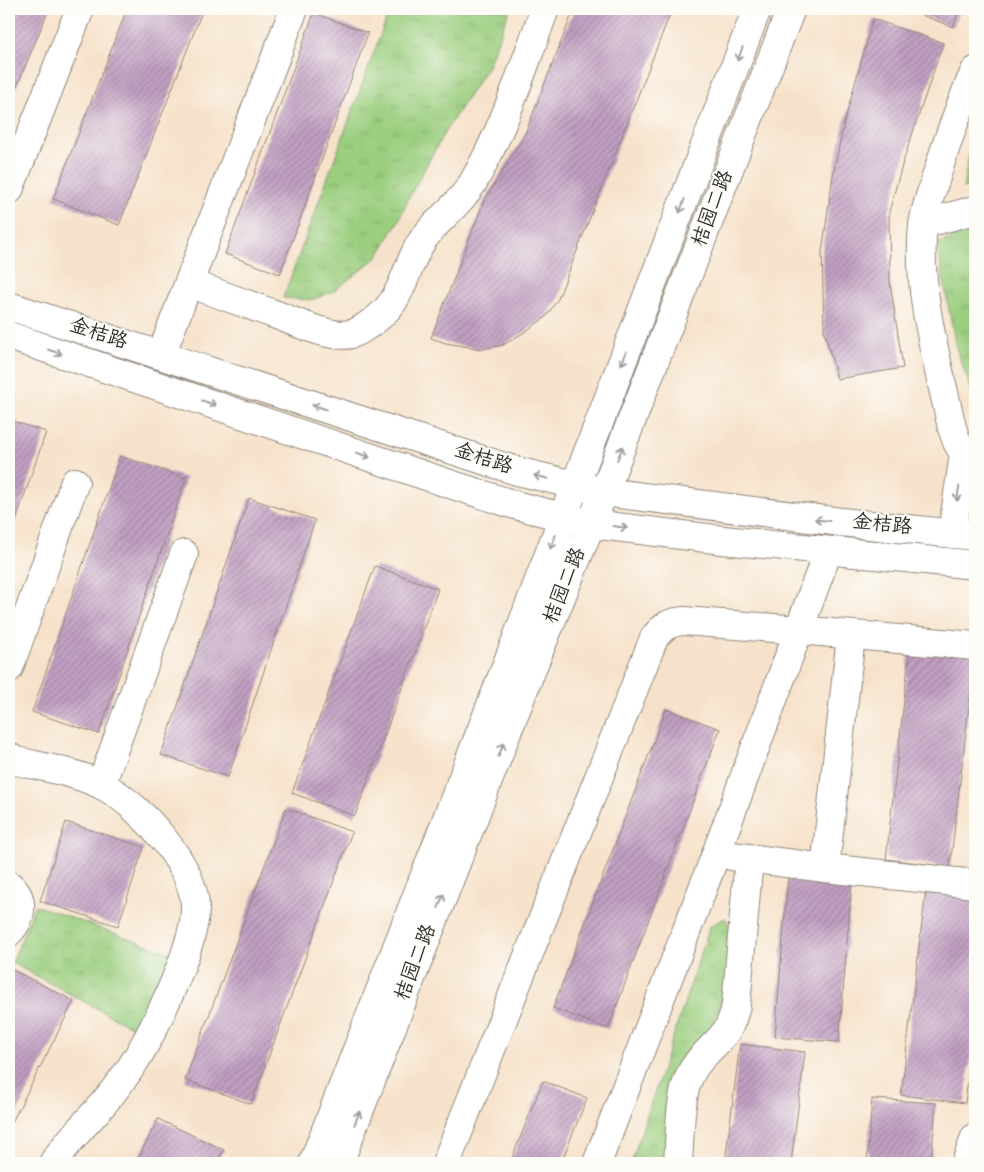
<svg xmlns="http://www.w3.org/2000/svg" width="984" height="1172" viewBox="0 0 984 1172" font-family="Dekko,'LXGW WenKai TC',sans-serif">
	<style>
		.grass { fill: url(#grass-tufts); stroke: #637c55 }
		.building { fill: url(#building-hatch) }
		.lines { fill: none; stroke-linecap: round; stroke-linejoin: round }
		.minor-casing { stroke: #90867a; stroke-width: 30 }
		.major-casing { stroke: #90867a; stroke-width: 30 }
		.minor { stroke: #fff; stroke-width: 28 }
		.major { stroke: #fff; stroke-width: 28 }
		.oneway { stroke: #a0a0a0 }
		.labels { text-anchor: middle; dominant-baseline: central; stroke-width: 4; stroke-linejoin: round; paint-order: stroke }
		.street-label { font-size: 20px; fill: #2b2b2b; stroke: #fdfcf7 }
	</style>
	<defs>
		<pattern id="grass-tufts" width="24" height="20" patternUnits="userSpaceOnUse" patternTransform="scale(1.25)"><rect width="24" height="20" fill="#9bce7f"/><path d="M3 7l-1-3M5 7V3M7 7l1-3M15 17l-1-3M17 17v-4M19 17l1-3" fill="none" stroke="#86b16e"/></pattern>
		<pattern id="building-hatch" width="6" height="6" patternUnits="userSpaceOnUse" patternTransform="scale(1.25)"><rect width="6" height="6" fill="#c19fc2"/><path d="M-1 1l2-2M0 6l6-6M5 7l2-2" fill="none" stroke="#9d829e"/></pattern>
	</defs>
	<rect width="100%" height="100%" fill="#fdfcf7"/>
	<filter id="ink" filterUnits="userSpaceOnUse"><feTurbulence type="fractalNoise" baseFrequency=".02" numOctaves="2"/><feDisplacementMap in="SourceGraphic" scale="10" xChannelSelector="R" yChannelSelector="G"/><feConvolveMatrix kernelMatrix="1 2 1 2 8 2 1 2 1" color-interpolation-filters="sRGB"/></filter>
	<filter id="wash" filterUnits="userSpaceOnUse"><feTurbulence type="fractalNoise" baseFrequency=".0096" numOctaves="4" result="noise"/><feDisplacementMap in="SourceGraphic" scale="20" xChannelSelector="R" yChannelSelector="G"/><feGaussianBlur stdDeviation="1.12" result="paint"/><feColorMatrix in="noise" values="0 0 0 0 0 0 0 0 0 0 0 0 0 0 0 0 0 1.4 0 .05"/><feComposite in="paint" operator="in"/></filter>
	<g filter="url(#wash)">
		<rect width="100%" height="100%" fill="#f6e2ca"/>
		<!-- grass -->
		<path class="grass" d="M390 9H510L488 66 446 130 408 199 399 220 377 257 334 291 311 300 283 298Z
			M975 120V184L963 188 975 121Z
			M975 226V400L956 348 937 244Z
			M35 905 176 955 139 1031 12 963Z
			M725 918 737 937 728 982 708 1040 672 1163H631L710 926Z"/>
		<g id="blocks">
			<!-- building -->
			<path class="building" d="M9 9H49L9 105Z
				M127 9H203L119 225 53 199Z
				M574 9H672L558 299 546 317 523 333 503 345 481 349 446 343 431 338 484 201 525 134Z
				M906 9H960L953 27Z
				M314 13 368 33 280 274 225 254Z
				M873 19 943 43 903 162 889 212 890 282 903 368 837 379 824 330 822 252 833 175 844 123Z
				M9 420 46 432 9 540Z
				M120 456 186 478 99 734 32 712Z
				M249 498 315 520 228 777 161 755Z
				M375 566 438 589 355 816 292 793Z
				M910 648 975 655 950 867 886 859Z
				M666 709 720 729 608 1029 553 1008Z
				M286 808 352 832 251 1104 185 1080Z
				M66 822 144 847 118 926 40 901Z
				M788 876 852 880 839 1042 775 1037Z
				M927 882 975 888V1021L965 1103 901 1095Z
				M9 968 74 1001 9 1128Z
				M740 1044 805 1052 791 1163H725Z
				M543 1081 587 1098 561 1163H510Z
				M872 1099 936 1103 931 1163H867Z
				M158 1119 224 1150 216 1163H136Z"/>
		</g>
	</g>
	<g filter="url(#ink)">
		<use href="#blocks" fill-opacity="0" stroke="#90867a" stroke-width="1"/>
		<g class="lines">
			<!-- minor casing -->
			<g class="minor-casing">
				<path id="minor" d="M9 190 80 9
					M923 224 975 210
					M189 283C216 293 244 303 271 313 292 320 329 339 351 334 357 333 363 328 368 325 404 302 401 277 420 244 434 221 458 207 472 184 504 130 523 67 545 9
					M161 355 294 9
					M952 534 964 454 957 442 952 428C938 362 916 293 923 225 925 208 932 191 937 174 948 139 960 104 975 71
					M9 668 75 482
					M9 757 17 761C47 768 80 773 107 788 142 808 193 864 195 906 197 944 150 1041 127 1073 117 1087 106 1101 94 1114 79 1130 65 1145 53 1163
					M101 785 184 554
					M732 856 825 868 975 884
					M825 868 851 636
					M9 885C25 898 23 918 9 932
					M313 1163 510 656 757 9
					M339 1163 533 666 604 492 791 9
					M446 1163 654 638C663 626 670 622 684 621L799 630 975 646
					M597 1163 716 854 828 551
					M678 1163C680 1138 679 1097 690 1075 698 1057 716 1046 727 1030 732 1022 734 1014 736 1005L749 858
					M966 1163 975 1137"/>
			</g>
			<!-- major casing -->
			<g class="major-casing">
				<path id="major" d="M9 306 517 471 604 492 841 522 975 536
					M9 336 456 486 515 505 591 524 723 540 975 565"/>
			</g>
			<!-- minor -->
			<use href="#minor" class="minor"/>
			<!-- major -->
			<use href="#major" class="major"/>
		</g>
		<!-- one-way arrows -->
		<defs><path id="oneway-shaft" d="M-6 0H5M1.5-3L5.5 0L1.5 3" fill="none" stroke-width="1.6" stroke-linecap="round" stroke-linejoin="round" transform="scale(1.25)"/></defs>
		<g class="oneway">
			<use href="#oneway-shaft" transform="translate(740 54) rotate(111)"/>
			<use href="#oneway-shaft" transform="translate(682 206) rotate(111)"/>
			<use href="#oneway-shaft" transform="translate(55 352) rotate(19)"/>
			<use href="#oneway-shaft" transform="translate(624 358) rotate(111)"/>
			<use href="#oneway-shaft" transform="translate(209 403) rotate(19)"/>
			<use href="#oneway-shaft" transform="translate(319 407) rotate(-162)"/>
			<use href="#oneway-shaft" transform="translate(620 453) rotate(-69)"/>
			<use href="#oneway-shaft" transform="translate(363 455) rotate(19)"/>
			<use href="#oneway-shaft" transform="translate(541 477) rotate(-167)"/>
			<use href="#oneway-shaft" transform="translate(958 494) rotate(99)"/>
			<use href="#oneway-shaft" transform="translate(822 520) rotate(-173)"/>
			<use href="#oneway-shaft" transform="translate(620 527) rotate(7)"/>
			<use href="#oneway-shaft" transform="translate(553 542) rotate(111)"/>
			<use href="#oneway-shaft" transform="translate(501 750) rotate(-69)"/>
			<use href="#oneway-shaft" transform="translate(441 901) rotate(-69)"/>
			<use href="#oneway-shaft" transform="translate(357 1118) rotate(-69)"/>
		</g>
	</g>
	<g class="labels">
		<!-- street labels -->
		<g class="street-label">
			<text transform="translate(714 209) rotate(-69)">桔园二路</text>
			<text transform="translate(98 335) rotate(18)">金桔路</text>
			<text transform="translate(483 460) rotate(18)">金桔路</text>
			<text transform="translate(882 526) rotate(6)">金桔路</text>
			<text transform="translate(566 586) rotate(-68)">桔园二路</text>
			<text transform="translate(417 963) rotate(-69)">桔园二路</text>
		</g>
	</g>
	<!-- margin -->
	<rect width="984" height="1172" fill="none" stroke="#fdfcf7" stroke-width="30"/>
</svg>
